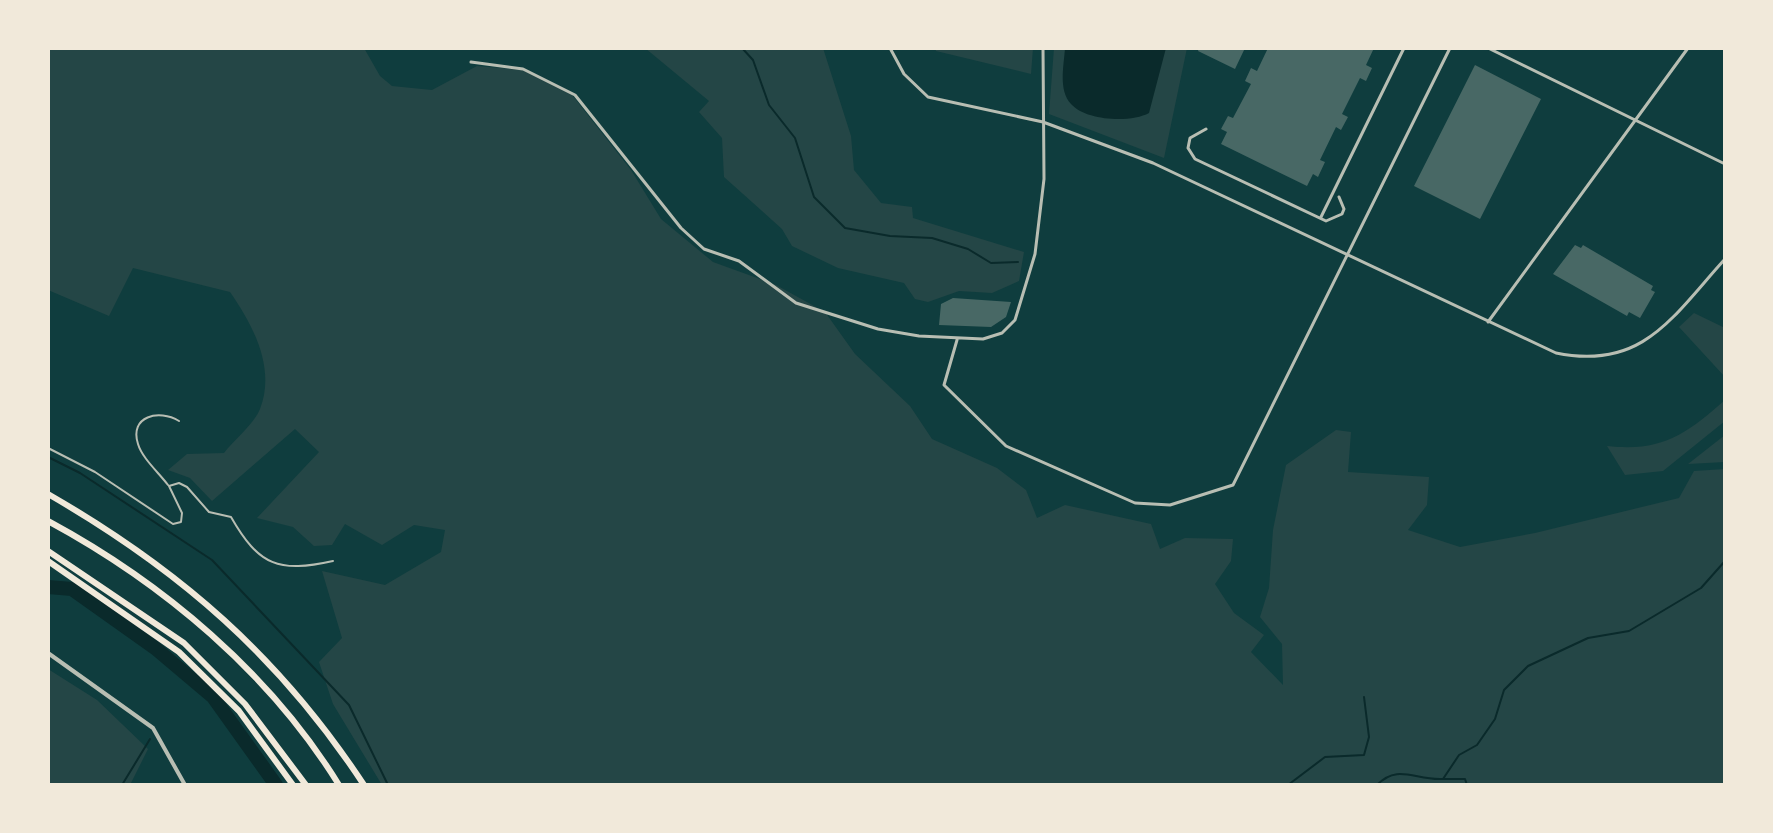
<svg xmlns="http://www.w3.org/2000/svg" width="1773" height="833" viewBox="0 0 1773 833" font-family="Inter,sans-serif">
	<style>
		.green { fill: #244646 }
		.water { fill: #0a2a2b }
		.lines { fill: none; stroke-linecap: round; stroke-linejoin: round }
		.stream { stroke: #0a2a2b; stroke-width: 2 }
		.river { stroke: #0a2a2b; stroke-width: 14 }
		.building { fill: #486865 }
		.service { stroke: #b8beb3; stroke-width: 2 }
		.minor { stroke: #b8beb3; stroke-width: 3 }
		.tertiary { stroke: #b8beb3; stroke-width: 4 }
		.motorway { stroke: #f1e9da; stroke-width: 6 }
	</style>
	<rect width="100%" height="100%" fill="#0f3d3e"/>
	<!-- green -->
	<path class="green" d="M48 48H364L380 76 392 86 432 90 477 66 523 70 569 91 631 170 661 219 713 262 776 285 825 312 855 354 910 406 932 439 997 468 1026 490 1037 518 1065 505 1151 524 1160 549 1185 538 1233 539 1231 561 1215 584 1234 613 1264 635 1251 652 1283 685 1282 644 1260 617 1269 588 1273 530 1286 465 1336 430 1351 432 1348 472 1429 477 1427 505 1408 530 1460 547 1535 533 1679 498 1694 471 1725 469V784L382 785 333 704 319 662 342 638 322 571 385 585 441 552 445 530 414 525 382 545 345 524 332 545 314 546 293 527 257 518 319 452 295 429 212 501 190 478 168 470 187 454 224 453C234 440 254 424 260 409 276 368 253 325 230 292L133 268 109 316 48 290Z
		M645 48H823L851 136 854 170 881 203 912 207 913 218 1024 252 1019 281 992 293 959 291 928 302 915 299 904 283 838 268 792 246 782 229 724 177 722 138 699 112 709 101Z
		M935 48H1033L1031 74 936 51Z
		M1054 48H1187L1164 158 1049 114Z
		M1694 313 1725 328V377L1679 327Z
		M1725 400V421L1663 471 1625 475 1607 446C1662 452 1685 435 1725 400Z
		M1725 435V462L1688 464Z
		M48 669 97 700 148 749 130 785H48Z"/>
	<!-- water -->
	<path class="water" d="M1065 48H1166L1149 113C1131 123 1086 121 1071 104 1058 90 1064 65 1065 48Z"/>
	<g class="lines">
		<!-- stream -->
		<path class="stream" d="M742 48 753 60 769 105 795 138 814 197 845 228 890 236 932 238 968 249 991 263 1018 262
			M48 457 80 473 212 560 349 705 388 785
			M1444 779H1465L1467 785
			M122 785 150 739
			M1288 785 1325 757 1364 755 1369 737 1364 697
			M1377 785C1398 763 1416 781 1443 779L1459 755 1477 745 1495 719 1504 690 1528 666 1588 638 1629 631 1701 588 1725 561"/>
		<!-- river -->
		<path class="river" d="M48 587 72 589 155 648 213 697 276 785"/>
	</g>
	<!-- building -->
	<path class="building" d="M1199 48H1245L1235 69 1198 51Z
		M1268 48H1374L1366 65 1372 68 1366 81 1360 78 1342 114 1348 117 1341 130 1336 127 1320 160 1325 162 1318 177 1313 174 1307 186 1221 144 1227 132 1221 129 1228 116 1233 118 1251 84 1245 81 1251 68 1257 71Z
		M1475 65 1541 99 1480 219 1414 186Z
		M1575 245 1581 248 1583 245 1653 286 1651 290 1655 292 1640 318 1629 312 1627 316 1553 274Z
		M953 298 1011 302 1006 317 991 327 939 325 941 304Z"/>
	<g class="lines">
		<!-- service -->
		<path class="service" d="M48 448 95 472 173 524 181 522 182 513 169 486 179 483 187 487 209 512 231 517C259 566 279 573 333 561
			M168 485C159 473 142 458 138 444 129 416 159 409 179 421"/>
		<!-- minor -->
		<path class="minor" d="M890 48 904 74 928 97 1043 122 1153 163 1556 353C1643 371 1673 316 1725 259
			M1488 48 1725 164
			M471 62 523 69 575 95 681 228 704 249 739 261 796 303 878 329 919 336 983 339 1002 333 1015 320 1035 254 1044 179 1043 48
			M1206 129 1190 138 1188 148 1195 159 1326 221 1342 214 1344 209 1339 197
			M1321 217 1404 48
			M1488 322 1688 48
			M957 340 944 385 1006 446 1135 503 1170 505 1233 485 1450 48"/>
		<!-- tertiary -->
		<path class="tertiary" d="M48 653 153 728 185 785"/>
		<!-- motorway -->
		<path class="motorway" d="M48 494C180 570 280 657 364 785
			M48 521C163 583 270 673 339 785
			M48 551 184 643 245 704 306 785
			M48 561 179 652 239 711 293 785"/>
	</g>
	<!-- border -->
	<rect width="1773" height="833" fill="none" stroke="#f1e9da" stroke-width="100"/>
</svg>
